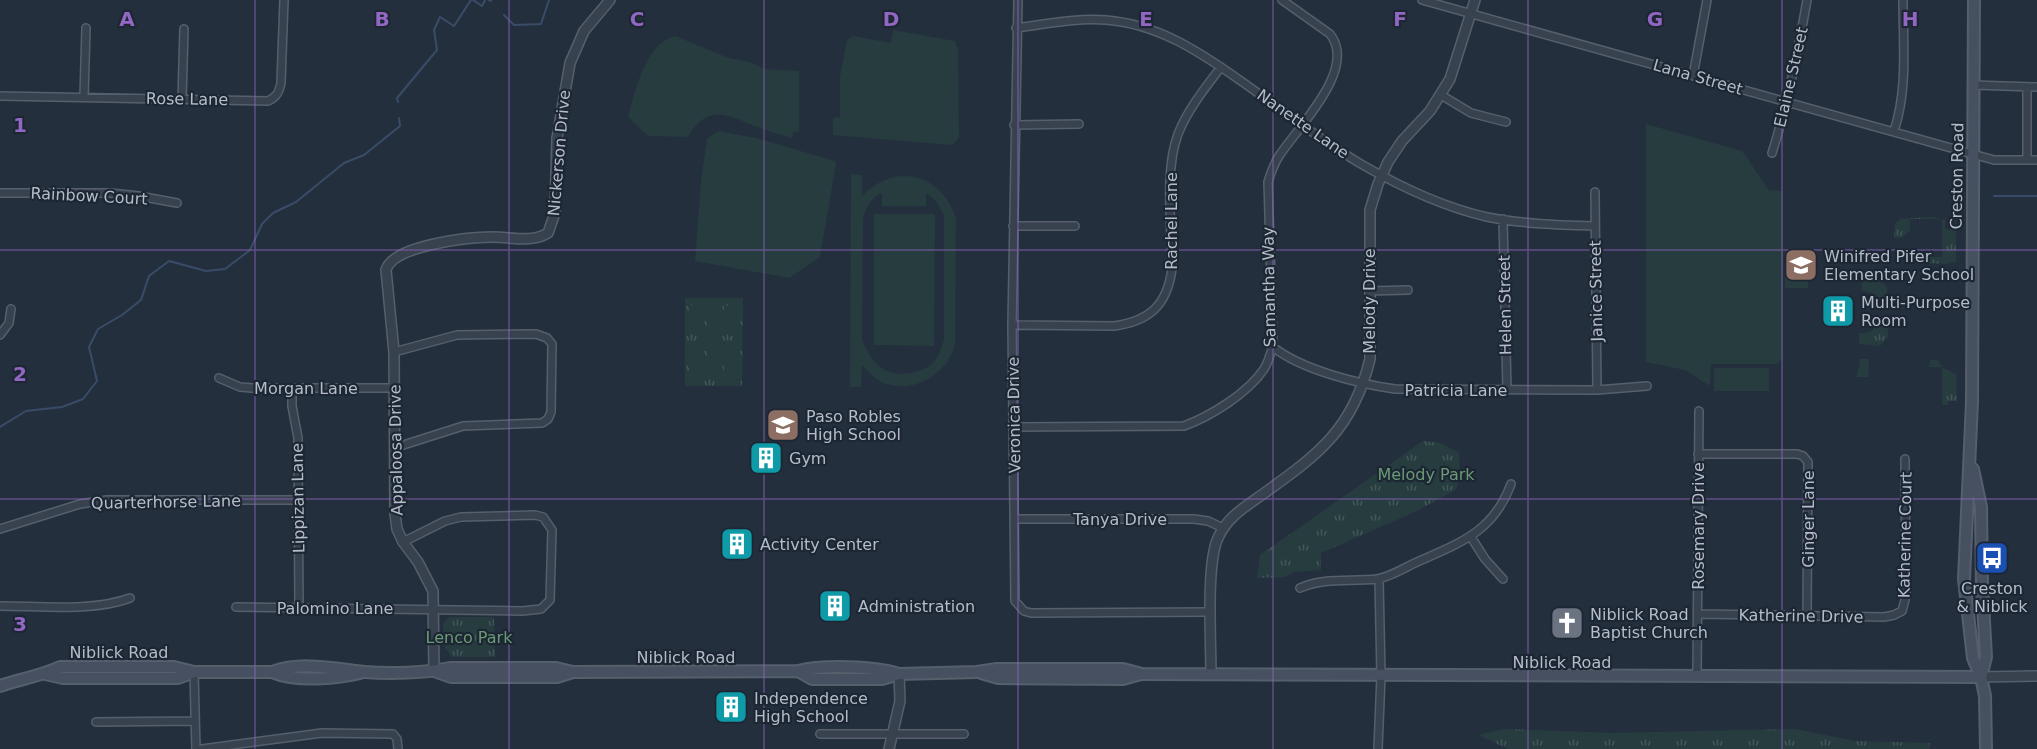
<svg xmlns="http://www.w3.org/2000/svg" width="2037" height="749" viewBox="0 0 2037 749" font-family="'DejaVu Sans',sans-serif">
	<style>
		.grass { fill: url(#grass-tufts) }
		.pitch { fill: #263c3f; fill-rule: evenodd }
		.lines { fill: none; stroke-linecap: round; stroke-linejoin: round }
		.stream { stroke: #394c67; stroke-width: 2 }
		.minor-casing { stroke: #565f6c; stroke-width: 10 }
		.tertiary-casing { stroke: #565f6c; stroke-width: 12 }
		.secondary-casing { stroke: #565f6c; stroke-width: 14 }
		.minor { stroke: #38414e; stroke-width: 7 }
		.tertiary { stroke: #38414e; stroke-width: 9 }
		.secondary { stroke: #465061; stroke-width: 10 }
		.grid { fill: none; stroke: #9266c3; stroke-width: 1.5; stroke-opacity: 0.55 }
		.labels { text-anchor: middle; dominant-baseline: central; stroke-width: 4.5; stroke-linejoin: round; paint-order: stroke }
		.street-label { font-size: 16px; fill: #b4bcc9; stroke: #1d2633 }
		.poi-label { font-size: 16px; fill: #b4bcc9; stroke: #1d2633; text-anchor: start }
		.park-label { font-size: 16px; fill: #6b9a76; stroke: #1d2633 }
		.grid-label { font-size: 20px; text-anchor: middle; font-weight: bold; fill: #9266c3; stroke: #1d2633; stroke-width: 4.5; stroke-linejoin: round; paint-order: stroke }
	</style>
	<defs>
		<pattern id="grass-tufts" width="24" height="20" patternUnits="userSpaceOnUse" patternTransform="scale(1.5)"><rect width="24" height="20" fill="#263c3f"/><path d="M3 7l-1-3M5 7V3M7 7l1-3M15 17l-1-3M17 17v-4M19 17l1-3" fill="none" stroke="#435659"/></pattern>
	</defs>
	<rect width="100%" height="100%" fill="#242f3e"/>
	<!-- grass -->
	<path class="grass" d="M1933 217 1945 220V228L1947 230 1956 228V262L1946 264 1929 263V257H1942V219H1910V230L1902 238H1894L1895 224 1900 219Z
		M1791 271H1808V288H1785V274H1791Z
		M1862 279H1879L1887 287V307H1881C1878 298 1872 292 1862 290Z
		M685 298H743L742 386H685Z
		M1881 319H1887L1888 337 1880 346 1859 344V333C1869 334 1877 329 1881 319Z
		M1860 359H1869L1868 377H1856L1859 368Z
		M1930 360H1937L1943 368 1956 374 1957 401H1948V405H1942V367H1929Z
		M1423 441 1441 443 1459 453 1460 474 1457 489 1417 511 1321 553V570L1295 572 1285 577 1257 578 1260 555Z
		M449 617H494L495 657H452L444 646 443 623Z
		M1504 729 1613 733 1795 729 1855 741 1930 743V749H1508L1478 735Z"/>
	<!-- pitch -->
	<path class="pitch" d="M893 30 955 41 958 49 959 138 952 145 833 135V118L840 117V76L847 40 853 36 891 43Z
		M675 36 729 58 750 62 764 69 799 71V132H793L792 138C781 135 770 132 760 128 730 117 709 100 688 137L648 136 628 117C635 92 645 43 675 36Z
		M1646 124 1742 151 1769 190 1783 191V358L1777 364H1711L1710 386 1685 370 1646 362Z
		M718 131 756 138 835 161 836 164 820 257 789 278 695 261 701 181 707 139Z
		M851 174 862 175V196C895 161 942 174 956 218L955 344C948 375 910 397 880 381 873 377 867 371 862 365L861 387H850ZM882 193V206H926V193L936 201 944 215V340C941 348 938 359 931 365 926 369 916 372 910 373 883 377 871 362 862 339L863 218C866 207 872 197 882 193Z
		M874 214H935L934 346 874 345Z
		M689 305 702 306V334H689Z
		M707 305 720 306V334H707Z
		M724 306H737V334H724Z
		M689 349H702V377H689Z
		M707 349H720V377H707Z
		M724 349H737V377H724Z
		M1714 368H1769V391H1714Z"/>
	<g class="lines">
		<!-- stream -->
		<path class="stream" d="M473 0 482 6 485 0
			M489 0 491 1
			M504 15 514 25 541 24 549 0
			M398 102 397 98 437 50 434 30 440 17 454 26 471 0
			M1994 196H2037
			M0 427 26 411 62 407 83 399 97 381 89 347 98 329 122 315 141 300 149 276 169 261 206 271 225 269 250 250 262 224 273 213 296 202 344 163 364 155 400 126 399 118"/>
		<!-- minor casing -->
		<g class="minor-casing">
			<path id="minor" d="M1018 0 1012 325 1015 601 1024 611 1031 613 1211 612
				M1422 0 1994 160H2037
				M1016 28C1046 24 1076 18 1106 20 1158 24 1200 52 1241 81 1281 109 1320 140 1361 164 1399 186 1443 207 1487 217 1522 224 1559 225 1595 226
				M1693 76 1707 0
				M1973 85 2037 87
				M1441 95 1471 113 1506 122
				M0 96 268 101C277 97 279 92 281 83L284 0
				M84 97 86 28
				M182 99 184 29
				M1014 125 1079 124
				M1894 131C1908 89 1903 44 1903 0
				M1772 153C1788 103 1798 52 1807 0
				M2027 160V87
				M1595 192 1597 390
				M0 193H110L139 196 177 203
				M1503 219 1507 390
				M1013 226H1075
				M1369 291 1408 290
				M1012 325 1114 326C1150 321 1167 305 1172 269 1172 228 1164 171 1178 134 1188 109 1205 88 1221 67
				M0 335 9 323 11 309
				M1273 347C1302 370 1359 384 1395 389L1597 390 1647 386
				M394 352 457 335 536 334 547 338 552 344 551 412 548 419 542 423 463 426 394 448
				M219 378 240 387 252 388H395
				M292 388V406L298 438 299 608
				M1014 427 1184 426C1211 416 1248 393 1264 369 1268 363 1270 354 1273 347L1268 182C1271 172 1274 164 1279 156 1298 127 1358 69 1330 34L1282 0
				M1698 454H1797L1803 456 1808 462 1807 617
				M1015 519H1194L1208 521 1223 528
				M0 529 80 504 107 500H299
				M1471 537 1485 559 1503 579
				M1300 588C1325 577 1350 582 1377 579 1390 577 1404 568 1415 563 1459 543 1493 533 1511 484
				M0 606C40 606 93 612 130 598
				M236 607 522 611 541 609 550 600 552 530 543 517 535 515 461 517 445 521 403 542
				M1698 614 1884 617 1894 615 1902 611 1906 596 1905 459
				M194 672 196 749
				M1697 677 1699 411
				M96 722 195 721
				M820 734H964
				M202 749 322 733 393 734 397 739 398 749
				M1378 749 1381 676 1379 579"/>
		</g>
		<!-- tertiary casing -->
		<g class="tertiary-casing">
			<path id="tertiary" d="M434 671 433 591 418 562 403 542 397 529 395 514 394 352 386 270C393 245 470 237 493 237 511 237 532 243 548 233L555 213 557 138 570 63 584 31 610 0
				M1211 674C1211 642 1206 563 1218 538 1227 517 1245 507 1263 494 1319 454 1353 429 1370 359V210L1378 184 1388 162 1402 141 1430 111 1450 79 1475 0
				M1981 677 2037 676
				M889 749 900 701 899 674"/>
		</g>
		<!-- secondary casing -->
		<g class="secondary-casing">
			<path id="secondary" d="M1974 0 1972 402 1964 579 1973 658 1981 677 1985 696 1986 749
				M1973 469 1981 507 1982 586 1986 657 1981 677
				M434 671 451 677H557L573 672
				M798 671 812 679H882L899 674 977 672 997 669H1123L1142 674 1981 677
				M272 672C295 682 336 679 360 673
				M981 673 998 678 1123 679 1141 674
				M45 674 63 678H178L194 672
				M0 686C20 679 41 676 60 667H174L194 672H272C301 661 336 669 365 672 390 674 426 673 450 668H556L573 672 798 671C823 665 875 666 899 674"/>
		</g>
		<!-- minor -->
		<use href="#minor" class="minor"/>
		<!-- tertiary -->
		<use href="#tertiary" class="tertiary"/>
		<!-- secondary -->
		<use href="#secondary" class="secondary"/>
	</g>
	<!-- grid -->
	<path class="grid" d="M255 0V749M509 0V749M764 0V749M1018 0V749M1273 0V749M1528 0V749M1782 0V749M0 250H2037M0 499H2037"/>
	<!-- icons -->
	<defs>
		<g id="school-square" transform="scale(1.725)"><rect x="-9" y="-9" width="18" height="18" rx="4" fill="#8d6e63" stroke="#1d2633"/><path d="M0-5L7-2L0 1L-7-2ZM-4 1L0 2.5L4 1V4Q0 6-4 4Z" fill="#fff"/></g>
		<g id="building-square" transform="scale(1.725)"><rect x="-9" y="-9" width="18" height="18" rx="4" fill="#0f9aa8" stroke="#1d2633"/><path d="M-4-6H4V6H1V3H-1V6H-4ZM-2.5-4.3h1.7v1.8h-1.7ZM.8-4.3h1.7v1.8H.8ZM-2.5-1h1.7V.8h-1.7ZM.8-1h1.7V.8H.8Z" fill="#fff"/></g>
		<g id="bus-square" transform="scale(1.725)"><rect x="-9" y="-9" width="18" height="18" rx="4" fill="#1a4fb4" stroke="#1d2633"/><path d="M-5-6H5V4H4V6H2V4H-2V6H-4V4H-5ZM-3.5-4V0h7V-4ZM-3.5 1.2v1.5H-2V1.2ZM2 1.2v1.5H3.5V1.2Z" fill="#fff"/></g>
		<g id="church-square" transform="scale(1.725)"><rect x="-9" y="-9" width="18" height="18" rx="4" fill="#6b7280" stroke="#1d2633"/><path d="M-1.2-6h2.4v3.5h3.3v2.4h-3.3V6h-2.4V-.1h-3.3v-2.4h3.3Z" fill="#fff"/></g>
	</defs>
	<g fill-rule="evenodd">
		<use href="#school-square" x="1801" y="265"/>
		<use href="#building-square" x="1838" y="311"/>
		<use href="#school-square" x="783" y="425"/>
		<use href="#building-square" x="766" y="458"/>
		<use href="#building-square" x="737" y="544"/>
		<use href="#bus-square" x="1992" y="558"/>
		<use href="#building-square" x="835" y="606"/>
		<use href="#church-square" x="1567" y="623"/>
		<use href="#building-square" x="731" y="707"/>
	</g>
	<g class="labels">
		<!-- street labels -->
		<g class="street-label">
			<text transform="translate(1698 77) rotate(16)">Lana Street</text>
			<text transform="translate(1791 77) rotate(-77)">Elaine Street</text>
			<text transform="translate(187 99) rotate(1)">Rose Lane</text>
			<text transform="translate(1303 124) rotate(35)">Nanette Lane</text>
			<text transform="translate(559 153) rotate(-85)">Nickerson Drive</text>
			<text transform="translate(1957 176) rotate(-89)">Creston Road</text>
			<text transform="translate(89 196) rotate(3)">Rainbow Court</text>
			<text transform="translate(1171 221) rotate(-90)">Rachel Lane</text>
			<text transform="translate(1269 287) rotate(-91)">Samantha Way</text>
			<text transform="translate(1596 291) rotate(-91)">Janice Street</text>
			<text transform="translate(1369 301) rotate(-90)">Melody Drive</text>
			<text transform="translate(1505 305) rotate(-91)">Helen Street</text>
			<text x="306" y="388">Morgan Lane</text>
			<text x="1456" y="390">Patricia Lane</text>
			<text transform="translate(1014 415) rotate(-91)">Veronica Drive</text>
			<text transform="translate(396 450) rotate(-91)">Appaloosa Drive</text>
			<text transform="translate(298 498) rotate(-91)">Lippizan Lane</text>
			<text transform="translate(166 502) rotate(-1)">Quarterhorse Lane</text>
			<text x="1120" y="519">Tanya Drive</text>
			<text transform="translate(1808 519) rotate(-90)">Ginger Lane</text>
			<text transform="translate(1698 526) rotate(-90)">Rosemary Drive</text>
			<text transform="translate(1905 535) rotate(-89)">Katherine Court</text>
			<text x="335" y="608">Palomino Lane</text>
			<text transform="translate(1801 616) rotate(1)">Katherine Drive</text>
			<text x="119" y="652">Niblick Road</text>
			<text x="686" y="657">Niblick Road</text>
			<text x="1562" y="662">Niblick Road</text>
		</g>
		<!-- poi labels -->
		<g class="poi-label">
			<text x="1824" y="256">Winifred Pifer<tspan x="1824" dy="18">Elementary School</tspan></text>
			<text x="1861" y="302">Multi-Purpose<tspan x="1861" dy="18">Room</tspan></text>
			<text x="806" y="416">Paso Robles<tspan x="806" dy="18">High School</tspan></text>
			<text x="789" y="458">Gym</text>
			<text x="760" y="544">Activity Center</text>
			<text x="1992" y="588" text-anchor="middle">Creston<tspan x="1992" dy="18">&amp; Niblick</tspan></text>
			<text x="858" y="606">Administration</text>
			<text x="1590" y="614">Niblick Road<tspan x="1590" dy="18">Baptist Church</tspan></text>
			<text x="754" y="698">Independence<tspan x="754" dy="18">High School</tspan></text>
		</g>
		<!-- park labels -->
		<g class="park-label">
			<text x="1426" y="474">Melody Park</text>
			<text x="469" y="637">Lenco Park</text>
		</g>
	</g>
	<g class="grid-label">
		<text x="127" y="26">A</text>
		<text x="382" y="26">B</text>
		<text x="637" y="26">C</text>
		<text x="891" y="26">D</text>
		<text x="1146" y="26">E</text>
		<text x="1400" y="26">F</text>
		<text x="1655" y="26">G</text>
		<text x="1910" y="26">H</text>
		<text x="20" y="132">1</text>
		<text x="20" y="381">2</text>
		<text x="20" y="631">3</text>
	</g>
</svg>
